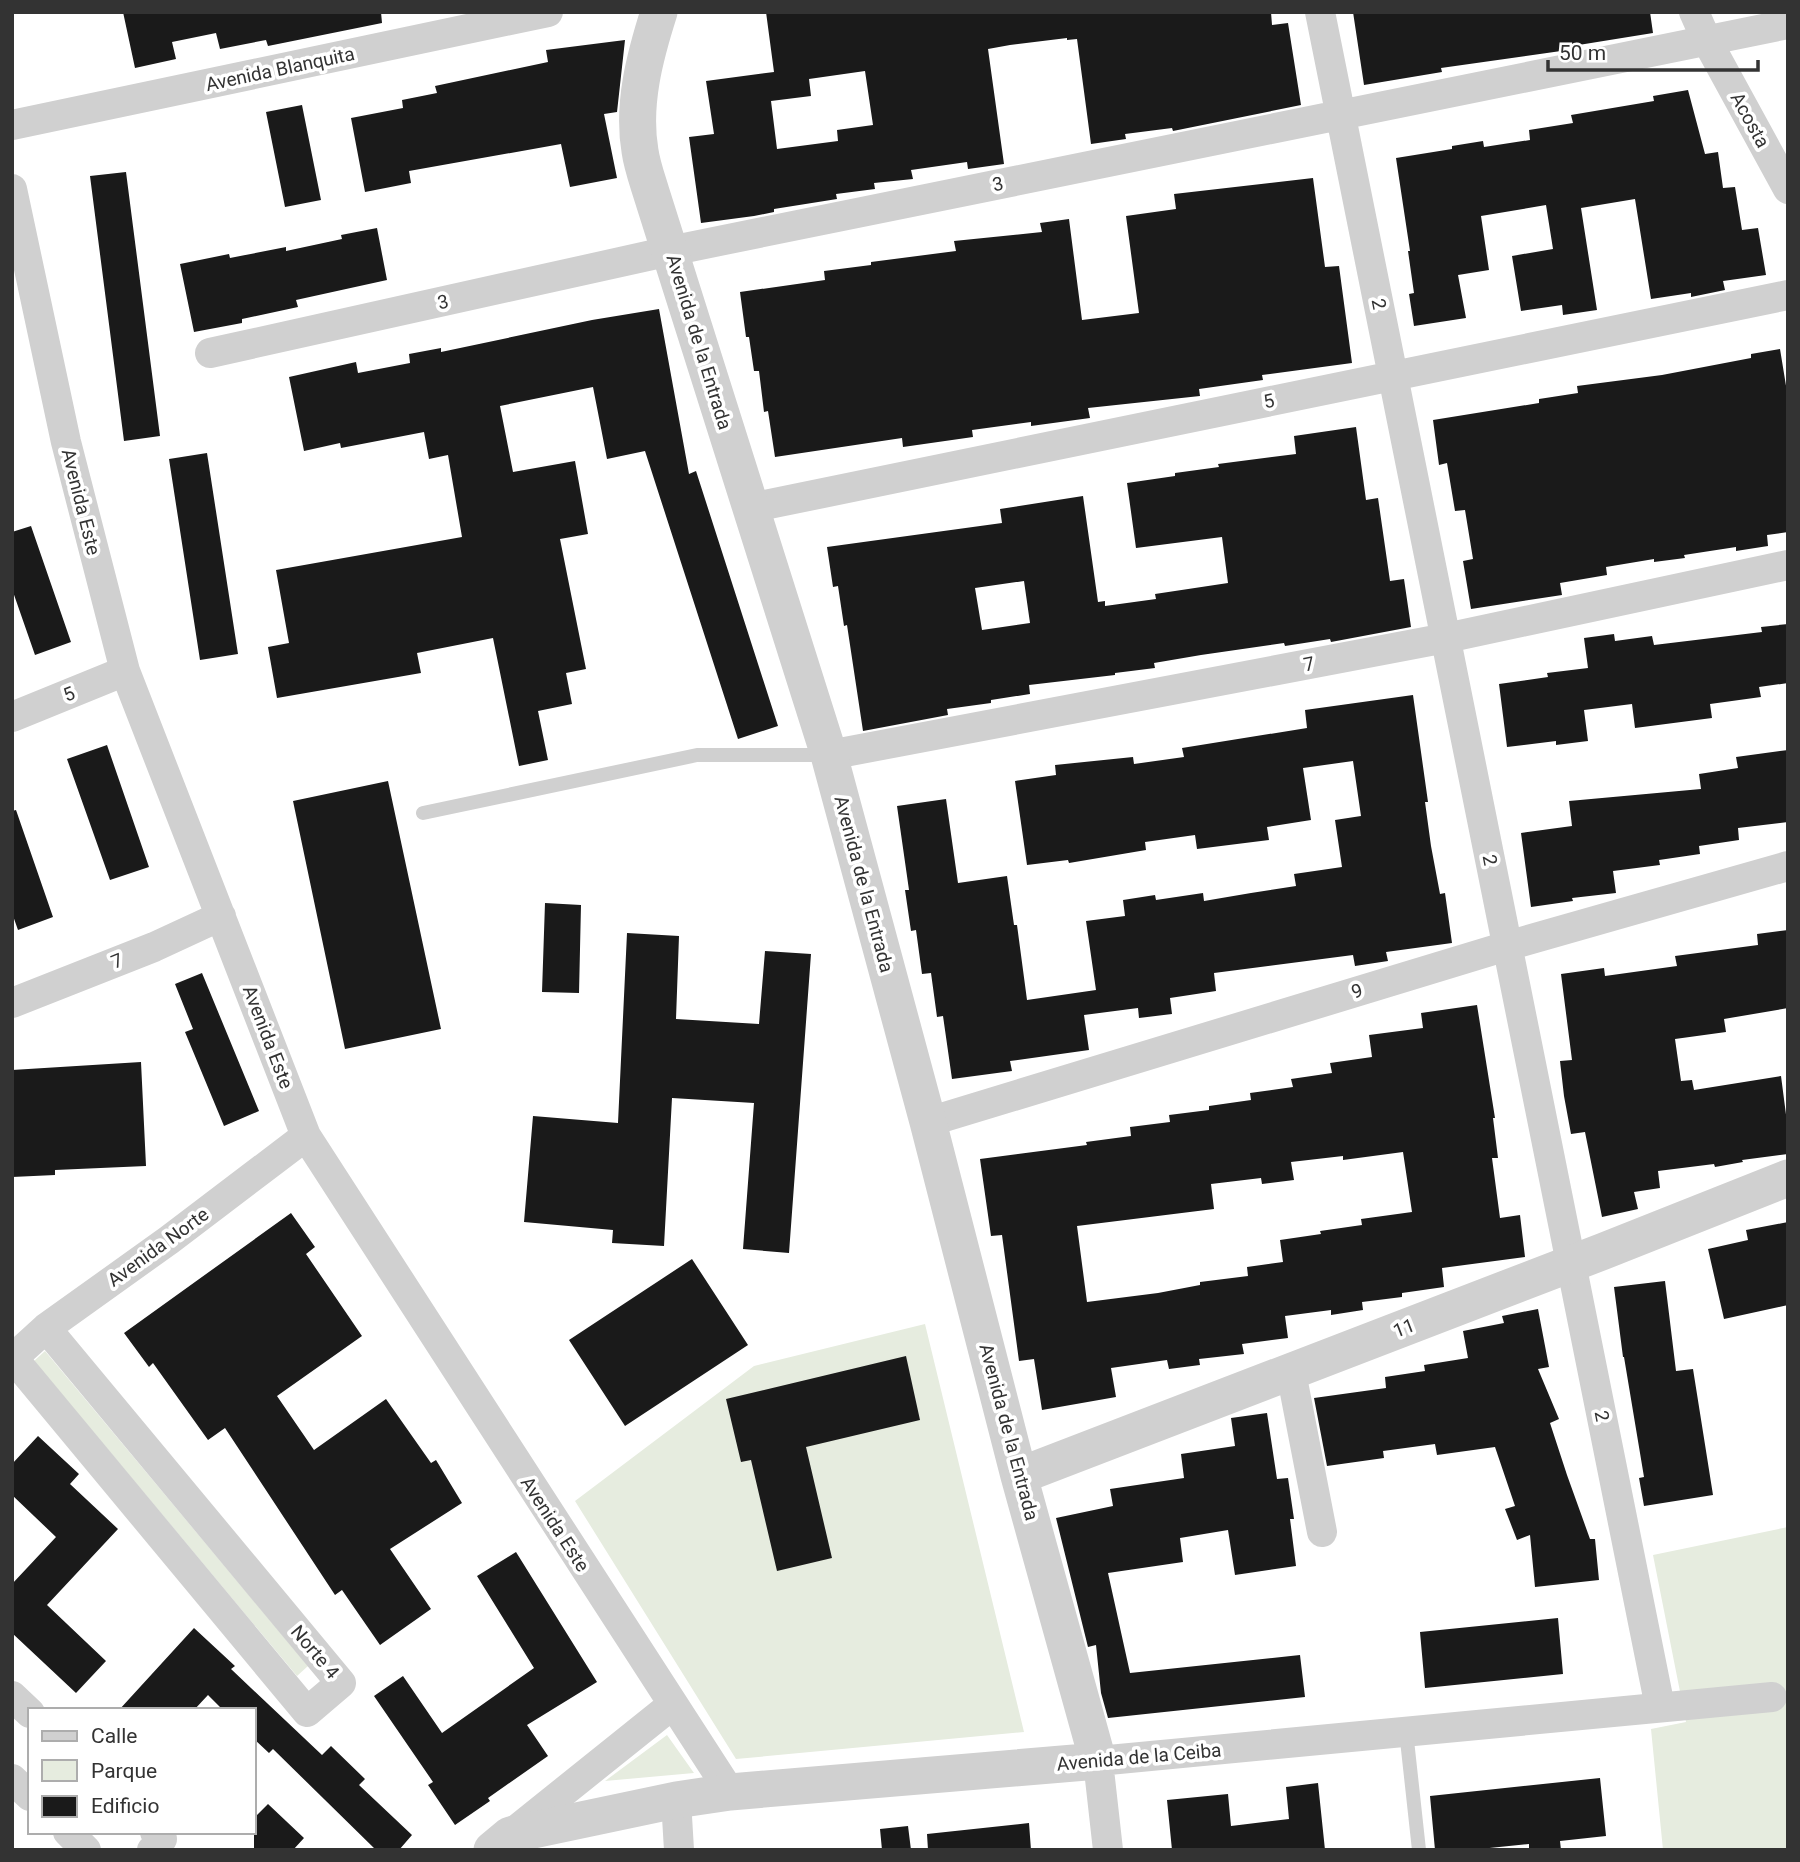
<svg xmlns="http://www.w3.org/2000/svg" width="1800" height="1862" viewBox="0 0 1800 1862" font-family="Roboto,sans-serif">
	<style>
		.green { fill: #e6ecdf }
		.building { fill: #1a1a1a; fill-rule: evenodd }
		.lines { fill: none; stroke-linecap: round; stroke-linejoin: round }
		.service { stroke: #d0d0d0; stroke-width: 14 }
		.minor { stroke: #d0d0d0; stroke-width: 30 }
		.tertiary { stroke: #d0d0d0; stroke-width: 37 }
		.labels { text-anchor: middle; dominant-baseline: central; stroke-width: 7; stroke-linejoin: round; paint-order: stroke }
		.street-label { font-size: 19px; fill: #333; stroke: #fff }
	</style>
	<rect width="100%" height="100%" fill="#fff"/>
	<!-- green -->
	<path class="green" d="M925 1324 1024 1732 736 1759 575 1501 754 1366Z
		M45 1351 308 1666 297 1676 34 1361Z
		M1788 1527V1850H1663L1651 1729 1686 1722 1653 1555Z
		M667 1735 694 1773 605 1781Z"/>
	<!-- building -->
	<path class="building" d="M123 12H381L382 23 268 46 266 40 220 49 216 33 172 42 176 59 135 68Z
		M766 12H1271L1272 25 1288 23 1301 105 1173 131 1172 128 1125 134 1126 139 1091 144 1077 39 1067 40V38L1010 45 988 49 1004 164 968 169 967 162 911 170 913 179 874 183 875 189 836 194 837 199 774 209V212L754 216 701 223 689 137 714 134 706 81 774 72ZM865 71 873 125 837 130 838 141 777 149 771 101 811 96 809 79Z
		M1353 12H1650L1653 33 1560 48 1561 51 1441 68 1442 72 1364 85Z
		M625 40 617 112 604 114 617 178 570 187 561 144 409 171 411 183 365 192 351 118 403 108 402 100 437 93 435 86 548 62 546 50Z
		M1688 90 1705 154 1718 152 1723 188 1735 187 1742 230 1758 228 1766 275 1723 281 1725 290 1691 297V293L1651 299 1635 199 1581 208 1597 310 1563 315 1562 305 1521 311 1512 256 1553 249 1546 205 1481 216 1489 270 1458 275 1466 318 1414 326 1409 294 1414 293 1408 251H1410L1396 158 1452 149V146L1483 141 1484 147 1530 140 1529 130 1573 123 1571 115 1654 101 1653 96Z
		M302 105 321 200 285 207 266 112Z
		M126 172 160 436 124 441 90 176Z
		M1313 178 1325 267 1339 266 1352 363 1262 375 1263 380 1199 389 1200 396 1088 408 1090 418 1031 426V422L972 430 973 437 903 447 902 438 775 457 768 411 764 412 759 371H754L749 337H746L740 292 825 280 824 271 871 265V262L956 251 954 241 1042 232 1040 223 1069 219 1082 320 1139 313 1126 216 1176 209 1174 194Z
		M377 228 387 280 296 300 298 307 242 319V323L194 332 180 264 229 254 230 258 286 247V251L342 239 341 235Z
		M659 309 689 474 696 471 778 726 738 739 645 451 607 459 593 387 500 406 513 472 575 461 588 534 560 539 586 669 566 673 572 704 538 711 548 760 519 766 493 638 417 653 421 673 277 698 268 647 289 643 276 570 462 537 448 455 429 459 424 432 341 448 340 443 304 451 289 377 356 362 358 373 410 363 409 354 441 348V352L592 320Z
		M1780 349 1788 398V532L1767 535 1768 546 1736 551V547L1684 555 1685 558 1654 562V559L1606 567 1607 575 1560 583 1562 595 1471 609 1463 561 1473 559 1465 510 1455 511 1447 463 1439 465 1433 420 1539 403V399L1578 393 1577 386 1662 375 1751 358V354Z
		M1356 427 1366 500 1378 498 1390 581 1404 579 1411 627 1331 642 1330 639 1285 646 1284 643 1201 655 1154 663 1155 668 1115 673V675L1029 685 1030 694 991 700V703L947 709 948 715 863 731 847 625 844 626 838 586 833 587 827 547 1002 523 1000 509 1083 496 1098 602 1105 601V606L1156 599 1155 594 1228 583 1222 537 1136 548 1127 483 1175 476V473L1219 467 1218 464 1296 454 1294 436ZM1024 581 1030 623 982 630 975 588Z
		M207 453 238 654 200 660 169 459Z
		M31 526 71 642 35 655 12 589V532Z
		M1788 624V683L1759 687 1761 697 1710 704 1712 718 1635 728 1632 704 1584 710 1588 741 1556 745V741L1507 747 1499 684 1548 677 1547 673 1588 668 1584 638 1614 634 1615 641 1652 636 1654 645 1762 632 1761 627Z
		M1413 695 1428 802H1425L1431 846 1440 894 1445 893 1452 943 1386 952 1388 961 1355 966 1353 955 1214 973 1216 991 1170 998 1172 1014 1139 1018 1138 1008 1084 1015 1089 1050 1010 1061 1012 1071 952 1079 943 1016 937 1017 931 973 922 974 916 930 911 931 905 890H909L897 806 946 799 958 883 1007 876 1014 925H1017L1027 1000 1096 990 1086 921 1125 916 1123 900 1155 895 1156 900 1203 893 1204 901 1251 893 1296 886 1294 874 1342 867 1335 820 1361 816 1353 761 1303 768 1311 820 1267 827 1269 840 1197 849 1195 835 1145 842 1146 850 1069 863 1068 860 1027 865 1015 781 1056 775 1055 765 1133 757 1134 764 1184 757 1182 748 1307 728 1305 710Z
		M107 745 149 867 110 880 67 759Z
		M1788 750V822L1738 828 1739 840 1699 846 1700 854 1659 860 1660 865 1613 871 1616 893 1572 898 1573 901 1531 907 1521 833 1572 826 1569 801 1701 789 1699 774 1738 768 1736 757Z
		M388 781 441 1029 345 1049 293 801Z
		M16 810 53 917 18 930 12 913V811Z
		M545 903 581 905 579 993 542 992Z
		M1788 930V1008L1724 1019 1726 1032 1675 1039 1681 1081 1692 1080 1694 1090 1781 1076 1788 1130V1154L1742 1160 1743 1162 1715 1167 1714 1164 1658 1171 1660 1188 1634 1192 1638 1209 1602 1217 1585 1132 1571 1134 1564 1096 1560 1061 1572 1060 1561 974 1604 968 1605 976 1677 966 1675 956 1758 945 1757 934Z
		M627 933 679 936 676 1019 759 1024 765 951 811 954 789 1253 743 1249 754 1103 672 1098 664 1246 612 1243 613 1230 524 1222 533 1116 618 1123Z
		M202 973 259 1111 224 1126 185 1032 193 1029 175 984Z
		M1477 1005 1495 1118H1493L1498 1158H1492L1500 1218 1520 1215 1525 1257 1442 1268 1444 1287 1402 1293V1297L1362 1302 1363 1310 1331 1315V1310L1285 1316 1288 1338 1242 1344 1244 1354 1199 1359 1200 1365 1169 1369 1167 1360 1111 1368 1116 1397 1042 1410 1034 1359 1019 1361 1002 1235 991 1236 980 1159 1087 1145 1086 1142 1131 1136 1130 1127 1170 1122 1169 1115 1209 1110V1106L1251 1100 1250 1093 1293 1087 1291 1079 1332 1073 1330 1063 1372 1057 1369 1035 1423 1028 1421 1013ZM1403 1152 1412 1212 1361 1219 1362 1225 1320 1231 1321 1234 1280 1240 1283 1262 1247 1267 1248 1276 1200 1282V1285L1158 1293 1087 1302 1077 1226 1214 1209 1211 1184 1261 1178 1262 1184 1294 1180 1291 1162 1343 1156V1160Z
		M141 1062 146 1166 55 1170V1175L12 1177V1070Z
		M291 1213 315 1247 306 1254 362 1336 277 1396 314 1450 386 1399 431 1463 436 1460 462 1503 390 1549 431 1609 380 1645 342 1590 335 1595 225 1428 208 1440 153 1363 149 1367 124 1333Z
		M1788 1222V1305L1724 1319 1708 1249 1748 1240 1746 1230Z
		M692 1259 748 1345 625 1426 569 1340Z
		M1665 1281 1676 1371 1693 1369 1713 1495 1644 1506 1639 1478 1644 1477 1624 1357H1623L1614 1287Z
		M1538 1309 1549 1367 1538 1369 1559 1419 1550 1423 1567 1475 1590 1539H1595L1599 1580 1535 1587 1530 1535 1517 1540 1505 1509 1515 1506 1495 1447 1437 1455 1435 1444 1383 1451 1384 1458 1327 1466 1314 1398 1386 1388 1385 1377 1425 1371 1424 1365 1468 1358 1463 1331 1504 1323 1502 1316Z
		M906 1356 920 1420 806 1447 832 1558 777 1571 751 1460 741 1462 726 1399Z
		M1267 1413 1277 1479 1288 1478 1294 1519H1290L1296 1566 1235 1575 1228 1530 1180 1538 1183 1562 1108 1573 1130 1673 1300 1655 1305 1697 1108 1718 1101 1693 1096 1645 1088 1647 1056 1518 1113 1506 1110 1489 1184 1478 1181 1454 1235 1446 1231 1418Z
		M38 1436 79 1474 70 1484 118 1529 47 1605 106 1661 76 1693 12 1633V1584L56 1537 12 1495V1464Z
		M516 1552 597 1682 527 1725 548 1756 488 1798 490 1801 455 1825 428 1785 433 1782 374 1696 403 1676 442 1733 534 1668 477 1576Z
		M1558 1618 1563 1674 1425 1688 1420 1632Z
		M194 1628 235 1666 231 1669 322 1755 331 1746 365 1779 359 1785 412 1835 399 1850H376L273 1749 269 1753 254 1739V1710H223L208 1695 194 1710H119Z
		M1600 1778 1606 1836 1560 1841 1561 1850H1529V1844L1470 1850H1435L1430 1796Z
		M1318 1783 1325 1850H1172L1167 1800 1228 1794 1231 1826 1289 1819 1286 1787Z
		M268 1804 304 1838 293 1850H254V1818Z
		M1029 1823 1031 1850H928L927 1834Z
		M908 1826 911 1850H882L880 1829Z"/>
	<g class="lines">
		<!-- service -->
		<path class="service" d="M423 813 697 755H829
			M1406 1731 1419 1850"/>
		<!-- minor -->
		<path class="minor" d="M1320 12 1660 1707
			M1694 12 1706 39 1788 189
			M12 125 548 12
			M12 189 66 442 125 671 306 1136 730 1792
			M210 353 670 251 1788 24
			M750 508 1788 295
			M12 717 125 671
			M829 755 1446 638 1788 565
			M12 1003 154 947 221 916
			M928 1122 1507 946 1788 866
			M13 1358 307 1712 341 1683 46 1328
			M12 1359 46 1328 169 1240 306 1136
			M1291 1372 1322 1532
			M12 1696 30 1713
			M12 1779 30 1796
			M676 1800 679 1850
			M68 1832 86 1850
			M511 1834 672 1705
			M152 1850 162 1839 155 1832
			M1108 1850 1098 1761 1772 1697"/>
		<!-- tertiary -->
		<path class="tertiary" d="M1019 1476 1604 1251 1788 1178
			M492 1850 510 1835 676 1800 730 1792 1098 1761 1019 1476 928 1122 829 755 651 192C647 179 642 165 640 151 632 104 645 56 659 12"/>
	</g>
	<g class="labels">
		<!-- street labels -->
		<g class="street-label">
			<text transform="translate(280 69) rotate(-12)">Avenida Blanquita</text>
			<text transform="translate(1750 120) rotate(61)">Acosta</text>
			<text transform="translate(998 184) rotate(-12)">3</text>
			<text transform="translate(443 302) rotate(-13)">3</text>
			<text transform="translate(1379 304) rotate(79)">2</text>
			<text transform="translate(699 342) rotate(73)">Avenida de la Entrada</text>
			<text transform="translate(1269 401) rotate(-12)">5</text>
			<text transform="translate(81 502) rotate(76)">Avenida Este</text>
			<text transform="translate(1309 664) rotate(-11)">7</text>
			<text transform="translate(69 694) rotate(-22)">5</text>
			<text transform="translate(1490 860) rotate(79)">2</text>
			<text transform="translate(864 884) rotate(75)">Avenida de la Entrada</text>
			<text transform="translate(117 961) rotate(-22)">7</text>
			<text transform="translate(1357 991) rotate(-17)">9</text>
			<text transform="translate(268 1037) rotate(69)">Avenida Este</text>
			<text transform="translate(158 1247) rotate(-36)">Avenida Norte</text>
			<text transform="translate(1404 1328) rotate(-21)">11</text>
			<text transform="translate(1602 1416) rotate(79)">2</text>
			<text transform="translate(1009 1432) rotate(75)">Avenida de la Entrada</text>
			<text transform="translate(555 1524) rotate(57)">Avenida Este</text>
			<text transform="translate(315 1652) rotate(50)">Norte 4</text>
			<text transform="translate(1139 1757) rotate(-5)">Avenida de la Ceiba</text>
		</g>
	</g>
	<!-- border -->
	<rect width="1800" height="1862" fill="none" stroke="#333333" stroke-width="28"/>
	<!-- legend -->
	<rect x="28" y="1708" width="228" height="126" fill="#ffffff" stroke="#adadad" stroke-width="2"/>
	<rect x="42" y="1731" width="35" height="10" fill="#d0d0d0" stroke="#adadad" stroke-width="2"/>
	<text x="91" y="1743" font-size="21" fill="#333333">Calle</text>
	<rect x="42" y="1760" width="35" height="21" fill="#e6ecdf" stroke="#adadad" stroke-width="2"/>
	<text x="91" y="1778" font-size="21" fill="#333333">Parque</text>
	<rect x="42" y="1796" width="35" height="21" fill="#1a1a1a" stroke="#adadad" stroke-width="2"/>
	<text x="91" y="1813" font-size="21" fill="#333333">Edificio</text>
	<!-- scale -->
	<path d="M1548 60v10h210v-10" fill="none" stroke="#333333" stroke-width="3.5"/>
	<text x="1559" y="60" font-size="21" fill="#333333" stroke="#ffffff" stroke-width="5" paint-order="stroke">50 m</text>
</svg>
